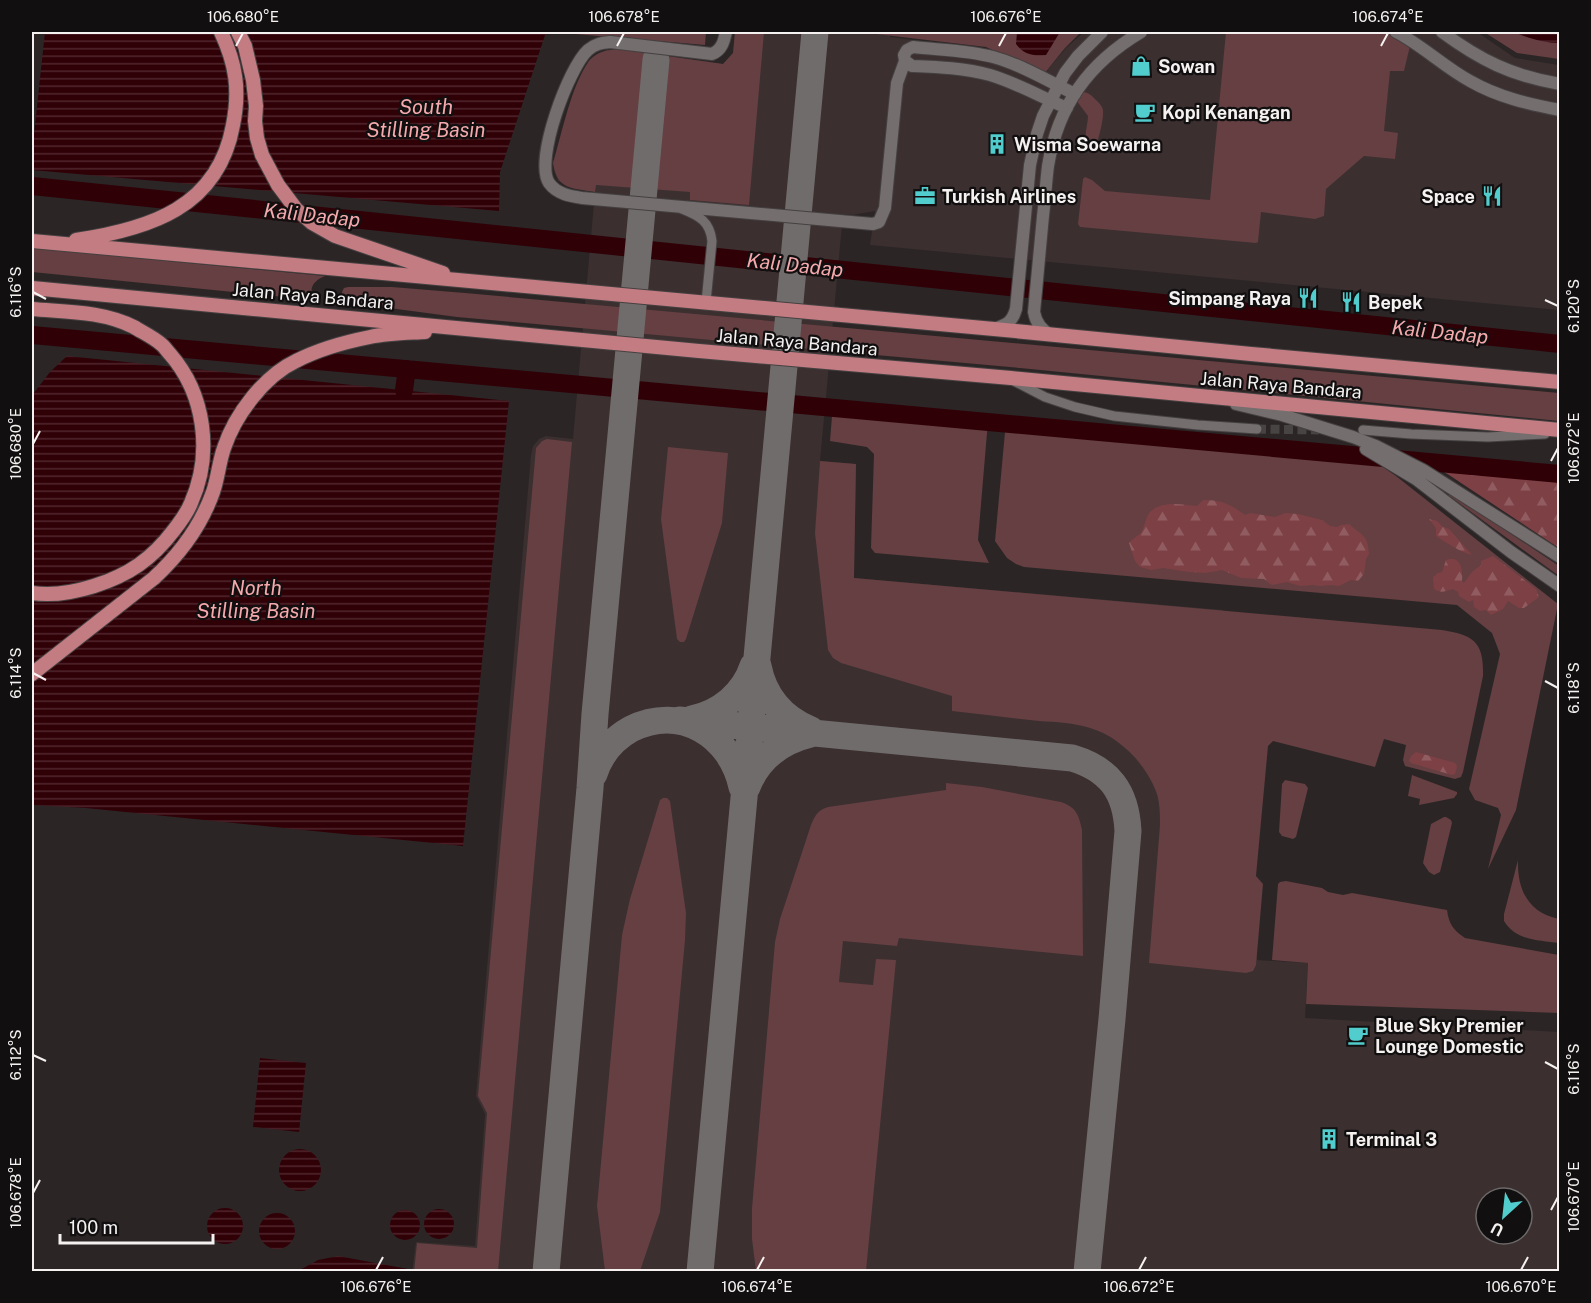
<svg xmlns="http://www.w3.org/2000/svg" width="1591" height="1303" viewBox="0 0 1591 1303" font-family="'Public Sans',sans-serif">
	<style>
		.built { fill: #3b2f30; fill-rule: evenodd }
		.green { fill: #653f41 }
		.forest { fill: url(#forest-firs) }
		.water { fill: url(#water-rules) }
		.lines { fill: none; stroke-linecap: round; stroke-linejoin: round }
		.river { stroke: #300007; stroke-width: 18 }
		.taxiway { stroke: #716c6c; stroke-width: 27 }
		.street-tunnel { stroke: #494444; stroke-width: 9; stroke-dasharray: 9 4.5; stroke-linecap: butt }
		.street-casing { stroke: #454041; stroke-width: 11 }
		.secondary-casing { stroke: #454041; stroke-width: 14 }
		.primary-casing { stroke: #454041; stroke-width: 16 }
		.street { stroke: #746e6e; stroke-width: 9 }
		.secondary { stroke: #746e6e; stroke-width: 12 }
		.primary { stroke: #c37c82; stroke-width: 14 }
		.ticks { fill: none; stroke: #f5f1f1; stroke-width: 2 }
		.labels { text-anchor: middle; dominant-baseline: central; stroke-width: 4.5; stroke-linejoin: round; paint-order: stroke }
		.poi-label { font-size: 18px; font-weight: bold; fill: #f5f1f1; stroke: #110f0f; text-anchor: start }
		.street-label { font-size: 18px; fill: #f5f1f1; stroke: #110f0f }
		.water-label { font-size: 20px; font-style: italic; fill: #f6a9ad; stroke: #110f0f }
		.neatline { fill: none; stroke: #f5f1f1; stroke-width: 2 }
		.ticks-label { font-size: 15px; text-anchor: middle; fill: #f5f1f1 }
	</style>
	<defs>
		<pattern id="forest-firs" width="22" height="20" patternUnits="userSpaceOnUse" patternTransform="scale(1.5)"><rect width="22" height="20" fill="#7d4045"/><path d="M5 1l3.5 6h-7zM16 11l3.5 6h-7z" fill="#905c60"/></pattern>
		<pattern id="water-rules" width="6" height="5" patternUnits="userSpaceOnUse" patternTransform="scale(1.5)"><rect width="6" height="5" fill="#300007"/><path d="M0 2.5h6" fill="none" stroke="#4f262c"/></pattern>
	</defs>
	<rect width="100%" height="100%" fill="#2b2526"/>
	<!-- built -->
	<path class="built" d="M735 32H899H890V37L984 49 1044 74 1066 48 1084 32H1477L1515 58 1559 65V310L870 245 875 211 852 215 843 214 820 461 856 464 854 578 1223 610 1257 960 1308 963 1305 1018 1559 1032V1271L412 1272 416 1242 475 1246 485 1114 476 1096 531 455 533 446 539 439 546 436 573 439 595 192 573 188 558 181 555 173 553 163 574 90 589 60 599 53 607 50 618 49 723 64 733 53ZM1486 1198H1522V1234H1486Z"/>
	<!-- green -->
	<path class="green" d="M552 32H706L705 45Z
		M735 32H764L749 205 690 200V192L596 185 595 192C572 188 557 190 553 163 562 133 571 86 589 61 596 52 607 50 618 49L723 64 733 53Z
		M868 32H1081L1065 48 1044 74 986 47 868 33Z
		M1226 32H1385L1410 46 1404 71H1390L1384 131 1398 133 1395 159 1364 156 1326 189 1324 216 1315 219 1261 212 1258 242 1256 243 1080 227 1078 224 1083 179 1085 177 1092 180 1105 191 1210 200Z
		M1484 32H1559V59L1517 53Z
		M1080 92C1087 92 1089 93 1094 98 1097 101 1102 105 1103 110 1104 118 1099 138 1096 145L1091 147C1081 141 1088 127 1088 116L1076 100Z
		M32 248 325 276C314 280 307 289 315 300L32 272Z
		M348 287H392L465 293 1559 393V421L1020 368 457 317 351 303C343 300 339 296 344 288Z
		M833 404 988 421 978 540 989 563 875 553 871 548 874 454 867 447 830 441Z
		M1010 431 1380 465 1396 476 1558 604 1516 810 1488 869 1501 815 1498 808 1475 800 1469 789 1500 654 1492 633 1457 605 1024 567 1016 564 1007 558 995 541 1005 432Z
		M547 439 572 442 498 1271 414 1272 417 1243 477 1248 487 1113 478 1096 536 448 542 441Z
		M668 447 728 453 722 523 686 639 684 642H680L677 639 661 519Z
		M820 461 856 464 854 578 1442 630C1474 635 1484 642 1483 676L1463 772 1461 777 1455 779 1405 766 1403 760 1406 745 1384 739 1375 767 1273 741 1268 746 1256 876 1263 884 1256 965 1253 971 1246 973 1149 963 1160 825C1160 813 1160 800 1155 789 1144 762 1118 736 1090 728 1074 723 1056 722 1039 721 1010 718 981 714 952 711V696L841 663 833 658 828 650 815 533Z
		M1450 493 1559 566V576L1448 495Z
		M1412 775 1457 792V794L1454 798 1419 805 1420 799 1408 796Z
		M1285 780 1305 784 1308 788 1296 837 1293 839 1282 836 1279 832 1282 784Z
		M946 783 982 787 1061 802C1076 807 1079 815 1082 830L1083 956 899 938 897 946 843 941 839 982 873 985 876 959 896 960 866 1271H756L752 1239V1208L775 942 780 919 811 825C815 815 818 810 828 807L946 790Z
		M663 798H667L670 801 686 913 685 940 660 1212 640 1271H605L597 1206 622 935 630 899 660 800Z
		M1444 817H1446L1451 820 1452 823 1440 872 1434 875 1429 872 1423 863 1431 824Z
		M1518 860C1517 889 1528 913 1559 919V943C1539 940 1516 941 1504 921V914Z
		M1286 881 1322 888 1328 892 1343 895 1352 893 1447 910C1449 924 1453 930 1465 938L1559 955V1013L1306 1004 1308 963 1272 960 1278 884 1280 882Z"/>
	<!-- forest -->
	<path class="forest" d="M1434 465 1559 477V548Z
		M1203 500C1222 500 1230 504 1245 515L1250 513 1275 517 1285 513 1298 514 1322 520 1330 526 1337 527 1341 525 1349 524C1362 536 1368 534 1369 554L1366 559 1364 574 1358 581 1351 580 1339 586 1331 585 1320 586 1313 585 1300 586 1287 582 1272 585 1264 579 1241 578 1222 570 1205 573 1189 572 1163 568 1151 570 1140 567 1135 561 1129 543C1132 539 1136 537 1140 534 1145 528 1145 518 1150 512 1163 500 1182 505 1197 506Z
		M1429 519 1437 521 1443 527 1449 529 1472 555C1462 553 1445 542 1436 536V528Z
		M1493 556 1536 589 1539 597 1524 608H1519L1508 601 1503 609 1491 615 1486 610 1480 611 1474 607 1473 600 1469 602 1459 596 1458 592 1453 589C1445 591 1442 594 1434 589L1433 577 1438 573 1442 572 1446 560C1461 554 1463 571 1462 581L1464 583 1472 572 1481 565V561Z
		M1416 752 1455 763 1457 766 1455 774 1452 775 1411 763 1409 761 1411 756Z"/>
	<!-- water -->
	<path class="water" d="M45 32H546L500 172 499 211 32 170V153Z
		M1017 32H1060L1046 55C1033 56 1024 55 1016 44Z
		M1514 32H1559V43C1544 43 1527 38 1514 32Z
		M67 356 509 401 463 846 86 808 32 805V415L33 394 50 372Z
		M260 1058 306 1063 299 1132 253 1127Z
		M279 1170a21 21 0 1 1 42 0a21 21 0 1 1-42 0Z
		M207 1226a18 18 0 1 1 36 0a18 18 0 1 1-36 0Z
		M424 1224a15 15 0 1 1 30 0a15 15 0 1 1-30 0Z
		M390 1225a15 15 0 1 1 30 0a15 15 0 1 1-30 0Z
		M259 1231a18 18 0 1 1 36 0a18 18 0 1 1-36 0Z
		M338 1256 408 1269 407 1271H298L318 1260Z"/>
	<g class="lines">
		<!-- river -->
		<path class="river" d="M32 186 1560 344
			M32 335 1560 474
			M404 390 407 369"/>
		<!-- taxiway -->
		<path class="taxiway" d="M758 666C764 697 782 718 811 730
			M692 719C720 713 744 694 753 666
			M679 720 1072 758C1109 769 1126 791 1128 831L1112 1019 1087 1272
			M594 774C600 755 613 739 631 729 681 704 731 735 742 787
			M747 787C758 758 782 741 811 734
			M546 1272 590 788 595 714 656 60
			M700 1272 815 32"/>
		<!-- street-tunnel -->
		<path class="street-tunnel" d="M1257 429 1319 430"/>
		<!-- street casing -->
		<g class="street-casing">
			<path id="street" d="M682 209C700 216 710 222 712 241L706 302
				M1012 380 1045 397 1075 407 1114 416 1198 425 1257 429
				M1363 430 1411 434 1488 437 1545 434"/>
		</g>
		<!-- secondary casing -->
		<g class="secondary-casing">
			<path id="secondary" d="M726 32C724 41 722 50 712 54L610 42C601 43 595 44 588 50 569 67 534 160 549 183 557 194 570 196 582 198L873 224 879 222 885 208 897 83 905 61 904 55 907 50 913 47C940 50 967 50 993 57 1022 65 1048 81 1075 94
				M1396 32C1422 45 1444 67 1470 81 1498 97 1528 104 1560 110
				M1442 32C1480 60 1512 76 1560 84
				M905 61 912 66C938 67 965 68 990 75 1017 83 1041 97 1067 108
				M994 329C1006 325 1012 323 1016 309L1030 165 1037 134 1043 116 1065 73 1078 56 1102 32
				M1051 335C1041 330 1036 323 1034 312 1037 280 1040 248 1043 216 1045 200 1046 182 1048 166 1058 105 1089 63 1141 32
				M1236 404 1282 415 1353 437 1376 446 1423 470 1560 557
				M1366 449 1416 479 1511 552 1560 586"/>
		</g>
		<!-- primary casing -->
		<g class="primary-casing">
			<path id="primary" d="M238 32 245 46 253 80 256 106 255 121 257 138 262 155 278 185 296 209 312 223 335 236 443 273
				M76 240C149 229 218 208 233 125 240 90 236 64 221 32
				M32 241 994 329 1251 354 1560 382
				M32 288 699 351 1011 378 1560 430
				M32 309C66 312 103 311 134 327 142 332 153 337 161 344 164 346 167 351 170 354 205 394 213 454 191 503 187 513 181 521 174 530 152 559 129 575 94 586 75 592 52 596 32 593
				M32 674 154 578C180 554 201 526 213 492 218 478 219 462 224 448 235 415 264 376 296 361 319 349 345 342 370 337 388 333 407 333 425 332"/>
		</g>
		<!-- street -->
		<use href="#street" class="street"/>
		<!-- secondary -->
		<use href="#secondary" class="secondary"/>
		<!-- primary -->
		<use href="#primary" class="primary"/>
	</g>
	<!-- ticks -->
	<path class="ticks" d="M236 46 243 33M617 46 624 33M999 46 1006 33M1381 46 1388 33M33 292 46 299M1545 300 1558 306M33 444 40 431M1551 461 1558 448M33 673 46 680M1545 681 1558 688M33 1055 46 1061M1545 1062 1558 1069M33 1193 40 1180M1551 1210 1558 1197M376 1270 383 1257M757 1270 764 1257M1139 1270 1146 1257M1521 1270 1528 1257"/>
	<!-- icons -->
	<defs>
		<g id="shop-bare" transform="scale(1.62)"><path d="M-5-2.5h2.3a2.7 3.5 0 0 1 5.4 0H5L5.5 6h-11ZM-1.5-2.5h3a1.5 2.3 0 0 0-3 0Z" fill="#52cdcd" stroke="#110f0f" stroke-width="2.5" paint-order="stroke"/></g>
		<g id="cafe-bare" transform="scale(1.62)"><path d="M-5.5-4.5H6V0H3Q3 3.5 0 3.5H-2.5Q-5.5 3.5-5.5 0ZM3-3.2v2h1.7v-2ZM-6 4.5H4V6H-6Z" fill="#52cdcd" stroke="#110f0f" stroke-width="2.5" paint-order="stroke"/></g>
		<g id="building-bare" transform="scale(1.62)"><path d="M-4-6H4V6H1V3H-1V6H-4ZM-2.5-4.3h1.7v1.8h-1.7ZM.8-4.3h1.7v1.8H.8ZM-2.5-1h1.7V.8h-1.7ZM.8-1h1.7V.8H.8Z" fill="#52cdcd" stroke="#110f0f" stroke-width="2.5" paint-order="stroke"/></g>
		<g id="office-bare" transform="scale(1.62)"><path d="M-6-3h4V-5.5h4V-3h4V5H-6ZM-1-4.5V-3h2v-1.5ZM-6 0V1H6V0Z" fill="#52cdcd" stroke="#110f0f" stroke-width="2.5" paint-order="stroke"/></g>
		<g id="restaurant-bare" transform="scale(1.62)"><path d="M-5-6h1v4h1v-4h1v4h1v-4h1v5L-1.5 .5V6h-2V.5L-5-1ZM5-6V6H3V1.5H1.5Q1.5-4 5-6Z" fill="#52cdcd" stroke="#110f0f" stroke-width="2.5" paint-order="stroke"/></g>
	</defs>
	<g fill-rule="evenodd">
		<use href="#shop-bare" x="1141" y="66"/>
		<use href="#cafe-bare" x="1145" y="112"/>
		<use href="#building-bare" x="997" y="144"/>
		<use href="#office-bare" x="925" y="196"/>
		<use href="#restaurant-bare" x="1492" y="196"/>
		<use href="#restaurant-bare" x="1308" y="298"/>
		<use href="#restaurant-bare" x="1351" y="302"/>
		<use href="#cafe-bare" x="1358" y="1035"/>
		<use href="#building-bare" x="1329" y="1139"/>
	</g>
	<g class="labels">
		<!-- poi labels -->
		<g class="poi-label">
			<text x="1158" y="66">Sowan</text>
			<text x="1162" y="112">Kopi Kenangan</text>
			<text x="1014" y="144">Wisma Soewarna</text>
			<text x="942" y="196">Turkish Airlines</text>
			<text x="1475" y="196" text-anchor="end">Space</text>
			<text x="1291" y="298" text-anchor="end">Simpang Raya</text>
			<text x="1368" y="302">Bepek</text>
			<text x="1375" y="1025">Blue Sky Premier<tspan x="1375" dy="21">Lounge Domestic</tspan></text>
			<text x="1346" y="1139">Terminal 3</text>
		</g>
		<!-- street labels -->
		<g class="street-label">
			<text transform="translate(313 296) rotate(5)">Jalan Raya Bandara</text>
			<text transform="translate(797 342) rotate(5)">Jalan Raya Bandara</text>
			<text transform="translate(1281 385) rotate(5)">Jalan Raya Bandara</text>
		</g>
		<!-- water labels -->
		<g class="water-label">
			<text x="426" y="107">South<tspan x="426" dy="23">Stilling Basin</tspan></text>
			<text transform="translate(312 215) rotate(6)">Kali Dadap</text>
			<text transform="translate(795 265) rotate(6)">Kali Dadap</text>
			<text transform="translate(1440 332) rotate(6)">Kali Dadap</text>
			<text x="256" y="588">North<tspan x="256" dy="23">Stilling Basin</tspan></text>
		</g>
	</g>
	<!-- border -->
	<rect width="1591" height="1303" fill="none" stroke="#110f0f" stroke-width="66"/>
	<!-- north arrow -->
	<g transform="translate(1504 1216) rotate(207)"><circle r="28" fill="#110f0f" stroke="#6c6969" stroke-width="1.5"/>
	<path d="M0-4.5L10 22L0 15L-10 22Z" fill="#52cdcd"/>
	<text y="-9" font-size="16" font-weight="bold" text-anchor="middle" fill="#f5f1f1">U</text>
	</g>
	<!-- scale -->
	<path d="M60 1234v9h153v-9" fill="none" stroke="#f5f1f1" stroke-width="3"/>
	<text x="69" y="1234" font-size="18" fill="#f5f1f1" stroke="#110f0f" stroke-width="4.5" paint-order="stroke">100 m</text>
	<rect x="33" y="33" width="1525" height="1237" class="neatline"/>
	<g class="ticks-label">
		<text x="243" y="22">106.680°E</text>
		<text x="624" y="22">106.678°E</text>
		<text x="1006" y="22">106.676°E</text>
		<text x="1388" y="22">106.674°E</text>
		<text transform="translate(16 292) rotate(-90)" y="5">6.116°S</text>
		<text transform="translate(1574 306) rotate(-90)" y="5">6.120°S</text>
		<text transform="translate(16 444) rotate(-90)" y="5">106.680°E</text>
		<text transform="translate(1574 448) rotate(-90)" y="5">106.672°E</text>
		<text transform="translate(16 673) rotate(-90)" y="5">6.114°S</text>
		<text transform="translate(1574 688) rotate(-90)" y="5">6.118°S</text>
		<text transform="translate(16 1055) rotate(-90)" y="5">6.112°S</text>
		<text transform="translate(1574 1069) rotate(-90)" y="5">6.116°S</text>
		<text transform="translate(16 1193) rotate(-90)" y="5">106.678°E</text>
		<text transform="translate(1574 1197) rotate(-90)" y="5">106.670°E</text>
		<text x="376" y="1292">106.676°E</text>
		<text x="757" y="1292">106.674°E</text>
		<text x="1139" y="1292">106.672°E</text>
		<text x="1521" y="1292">106.670°E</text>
	</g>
</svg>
